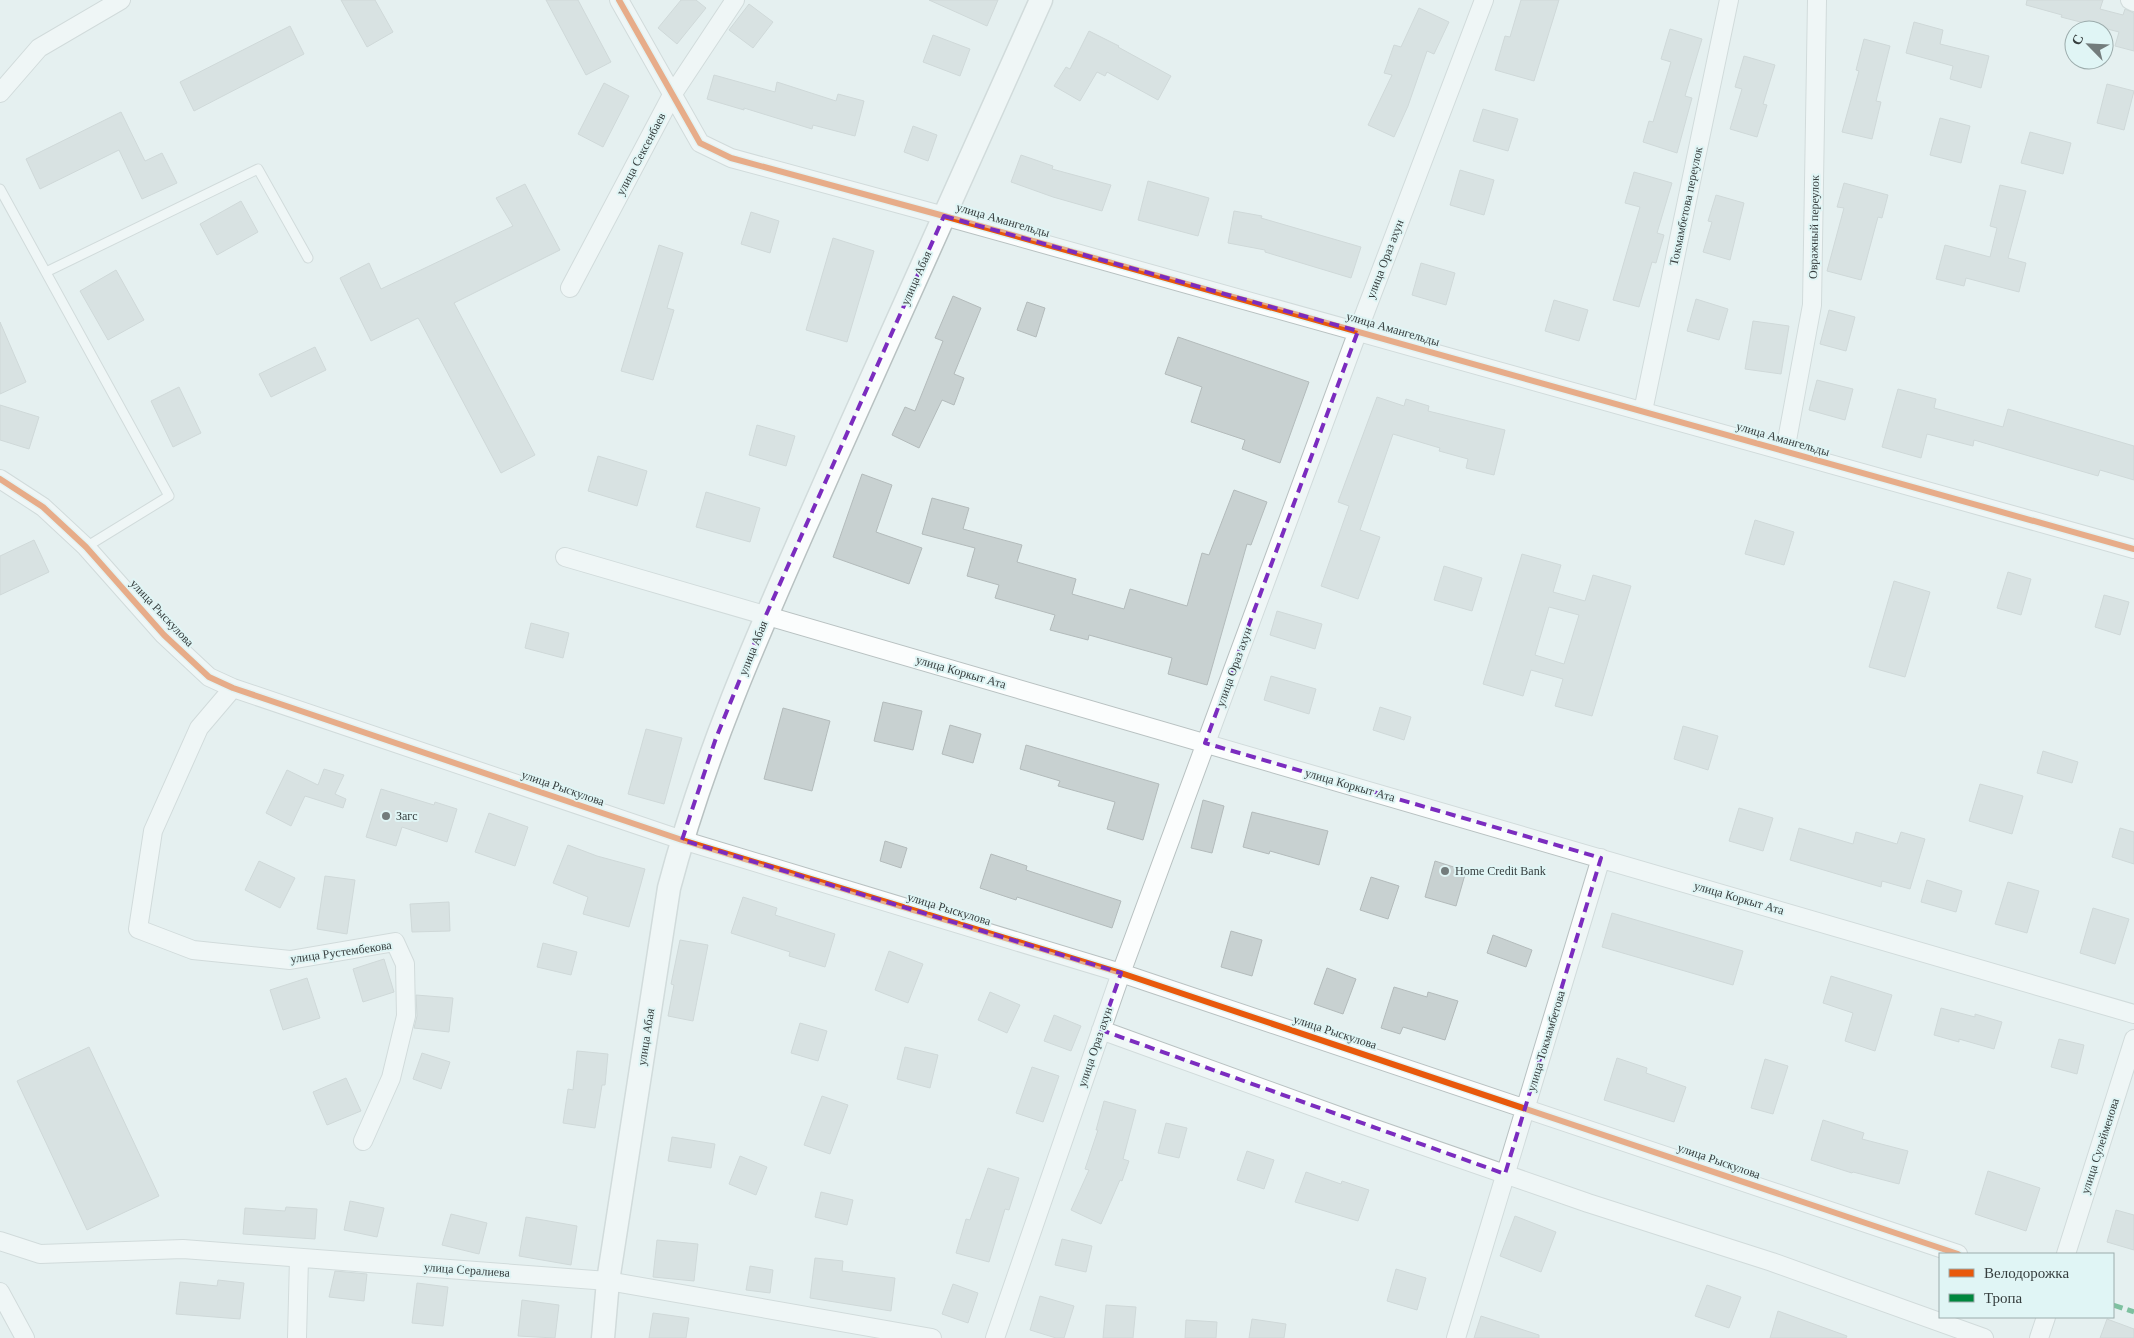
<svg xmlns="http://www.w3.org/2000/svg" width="2134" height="1338" viewBox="0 0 2134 1338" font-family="'Times New Roman',serif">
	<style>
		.building { fill: #c8d1d1; stroke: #b3bbbb; fill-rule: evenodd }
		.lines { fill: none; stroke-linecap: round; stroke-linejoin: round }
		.service-casing { stroke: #b8c1c1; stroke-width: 11 }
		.minor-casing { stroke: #b8c1c1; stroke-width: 20 }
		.tertiary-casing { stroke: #b8c1c1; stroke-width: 25 }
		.service { stroke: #fbfdfd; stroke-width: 9 }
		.minor { stroke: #fbfdfd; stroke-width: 18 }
		.tertiary { stroke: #fbfdfd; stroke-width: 22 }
		.quiet { stroke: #00873e; stroke-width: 5; stroke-dasharray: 10 5; stroke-linecap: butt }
		.cycleway-casing { stroke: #e0f5f5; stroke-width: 9 }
		.cycleway { stroke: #e8590c; stroke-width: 6 }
		.marked { fill: none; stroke: #7b2cbf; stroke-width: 4; stroke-dasharray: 10 6; stroke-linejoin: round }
		.poi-dot { fill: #737c7c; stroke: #e0f5f5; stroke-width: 2 }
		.labels { text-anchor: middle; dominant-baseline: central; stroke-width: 4; stroke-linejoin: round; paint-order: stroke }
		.street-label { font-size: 12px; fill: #363e3e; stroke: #e0f5f5 }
		.poi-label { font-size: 12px; fill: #363e3e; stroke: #e0f5f5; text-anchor: start }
	</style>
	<rect width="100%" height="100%" fill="#e5f0f0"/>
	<!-- building -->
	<path class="building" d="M341 0H375L393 32 367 47Z
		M546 0H578L611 62 586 75Z
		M681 0H696L706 8 677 44 658 28Z
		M929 0H998L987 26Z
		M1521 0H1559L1534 81 1495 70 1505 36 1510 37Z
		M2027 0H2103L2100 9 2123 15 2125 9 2134 13V51L2115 46 2119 32 2061 17 2062 15 2026 5Z
		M749 4 773 22 753 48 729 30Z
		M1419 8 1449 22 1434 54 1427 51 1408 106 1394 137 1368 125 1392 75 1384 73 1394 45 1401 47Z
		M1914 22 1943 30 1940 44 1989 56 1981 88 1950 79 1953 66 1906 53Z
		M290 26 304 54 194 111 180 82Z
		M1670 29 1702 39 1685 96 1692 98 1677 153 1643 142 1649 121 1653 122 1671 62 1661 59Z
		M1089 31 1119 46 1118 47 1171 76 1158 100 1107 72 1105 76 1097 72 1080 101 1054 86 1066 67 1070 69Z
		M933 35 970 49 960 76 923 62Z
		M1864 39 1890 46 1876 101 1881 102 1872 139 1842 132 1859 71 1856 70Z
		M1744 56 1775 65 1763 104 1767 105 1757 137 1730 129 1742 89 1735 87Z
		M714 75 775 92 777 82 836 101 838 94 864 101 855 136 813 125 812 129 744 108V110L707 99Z
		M604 83 629 96 603 147 578 134Z
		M2107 84 2134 91 2124 130 2097 123Z
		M1483 109 1518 119 1508 151 1473 141Z
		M121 112 145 161 162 153 177 183 142 199 119 150 40 189 26 159Z
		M1940 118 1970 126 1961 163 1930 155Z
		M913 126 937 135 928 161 904 152Z
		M2030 132 2071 143 2063 174 2021 163Z
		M1021 155 1053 166 1052 169 1111 185 1102 211 1053 197 1011 182Z
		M1460 170 1494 180 1484 215 1450 205Z
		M1634 172 1672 183 1657 233 1664 235 1656 263 1652 262 1639 307 1613 300 1640 207 1625 203Z
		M1148 181 1209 198 1198 236 1138 220Z
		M1844 183 1888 195 1882 218 1878 217 1861 280 1827 271 1844 208 1837 207Z
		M525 184 560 250 454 303 535 455 501 473 420 321 418 318 371 341 340 278 369 263 381 289 513 226 496 198Z
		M2000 185 2026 191 2008 258 2026 263 2019 292 1966 278 1964 286 1936 279 1945 245 1990 257 1997 228 1990 226Z
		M1716 195 1744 203 1730 260 1703 252 1712 222 1708 221Z
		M241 201 258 232 217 255 200 224Z
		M1234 211 1262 216 1261 218 1361 247 1351 278 1265 252V250L1228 243Z
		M751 212 779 221 770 253 741 244Z
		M833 238 874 251 847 342 806 330Z
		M659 245 683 253 667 308 674 310 653 380 621 371Z
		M1421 263 1455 273 1446 305 1412 295Z
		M116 270 144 320 108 340 80 291Z
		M953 296 981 308 954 374 964 378 954 405 942 400 919 448 892 435 905 407 915 411 943 341 935 338Z
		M1696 299 1728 309 1719 340 1687 331Z
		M1554 300 1588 310 1579 341 1545 331Z
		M1027 302 1045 308 1036 337 1017 330Z
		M1829 310 1855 317 1846 351 1820 344Z
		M1753 321 1789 326 1781 374 1745 369Z
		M0 322 26 382 0 394Z
		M1178 337 1309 382 1280 463 1242 449 1245 440 1191 422 1202 387 1165 374Z
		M315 347 326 370 271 397 259 374Z
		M1817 380 1853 389 1845 420 1809 410Z
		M179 387 201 433 173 447 151 401Z
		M1898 389 1936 399 1934 408 2003 427 2008 409 2134 446V480L2100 470 2098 476 1974 440 1973 446 1927 434 1921 458 1882 447Z
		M1377 397 1404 406 1406 399 1429 406 1428 411 1505 430 1494 475 1466 468 1468 459 1439 451 1440 448 1393 434 1360 530 1380 537 1358 599 1321 586 1349 506 1338 502Z
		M0 405 39 417 29 449 0 440Z
		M757 425 795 436 786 466 749 455Z
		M598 456 647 471 637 506 588 491Z
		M862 474 892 485 876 532 922 548 909 584 833 557Z
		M1234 490 1267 502 1251 545 1247 544 1207 685 1168 674 1172 658 1089 635 1088 640 1050 630 1055 615 995 598 999 585 967 576 975 548 922 534 932 498 969 508 963 529 1022 545 1017 562 1076 579 1072 594 1124 609 1130 589 1187 606 1202 553 1209 555Z
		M706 492 760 508 750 542 696 527Z
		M1755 520 1794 532 1784 565 1745 554Z
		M34 540 49 572 0 595V556Z
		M1522 554 1561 565 1553 592 1585 601 1593 575 1631 586 1592 716 1555 706 1563 679 1531 670 1523 696 1483 684ZM1549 607 1579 615 1564 664 1535 655Z
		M1444 566 1482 578 1472 611 1434 600Z
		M2008 572 2031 579 2021 615 1997 608Z
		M1894 581 1930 592 1905 677 1869 667Z
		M2104 595 2129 602 2120 635 2095 627Z
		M1277 611 1322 624 1315 649 1270 635Z
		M531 623 569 633 563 658 525 648Z
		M1271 676 1316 689 1309 714 1264 700Z
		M883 702 922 711 913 750 874 741Z
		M1380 707 1411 717 1404 740 1373 730Z
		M783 708 830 721 812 791 764 779Z
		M950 725 981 734 973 763 942 754Z
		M1683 726 1718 736 1708 770 1674 759Z
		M646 729 682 738 664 804 628 794Z
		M1026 745 1159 784 1143 840 1107 829 1115 802 1058 786 1060 781 1020 769Z
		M2043 751 2078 762 2072 783 2037 773Z
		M324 769 344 775 335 794 346 799 343 808 305 796 291 826 266 813 287 770 318 785Z
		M1980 784 2023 796 2012 834 1969 821Z
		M381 789 434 805 435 802 457 809 447 842 402 827 396 846 366 837Z
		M1203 800 1224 806 1212 853 1191 848Z
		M1739 808 1773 818 1763 851 1729 841Z
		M1252 812 1328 831 1319 865 1270 851 1269 854 1243 847Z
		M489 813 528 827 515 866 475 852Z
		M1799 828 1853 844 1856 832 1897 844 1901 832 1925 839 1910 889 1882 881 1881 887 1790 860Z
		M2120 828 2134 832V864L2112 857Z
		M885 841 907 848 901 868 880 861Z
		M568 845 597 856 645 869 629 927 583 914 588 897 553 883Z
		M991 854 1027 866 1026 870 1121 901 1112 928 1017 897 1016 900 980 888Z
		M259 861 295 878 280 908 245 890Z
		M1435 861 1466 871 1456 906 1425 897Z
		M325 876 355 880 347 934 317 929Z
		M1371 877 1399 886 1388 919 1360 910Z
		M1927 880 1962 891 1956 912 1921 902Z
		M2008 882 2039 891 2027 933 1995 924Z
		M743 897 777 908 775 915 835 934 825 967 789 956 790 952 731 933Z
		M449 902 450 931 412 932 410 904Z
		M2093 908 2129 919 2115 964 2080 953Z
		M1612 913 1743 951 1733 985 1602 947Z
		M1231 931 1262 940 1252 976 1221 967Z
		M1493 935 1532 950 1526 967 1487 953Z
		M680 940 708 945 693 1021 668 1016 674 985 671 984Z
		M543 943 577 952 571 975 537 967Z
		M889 951 923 964 908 1003 875 990Z
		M384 959 394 992 363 1002 353 969Z
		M1327 968 1356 979 1343 1014 1314 1004Z
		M1831 976 1892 995 1875 1051 1845 1041 1853 1013 1823 1003Z
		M307 978 320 1018 283 1030 270 990Z
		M1394 987 1427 997 1428 992 1458 1001 1445 1040 1403 1027 1400 1034 1381 1028Z
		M990 992 1020 1005 1007 1033 978 1020Z
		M416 995 453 998 449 1032 414 1028 417 1016Z
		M1941 1008 1975 1017V1014L2002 1022 1994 1049 1959 1039V1042L1934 1035Z
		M1054 1015 1081 1026 1071 1051 1044 1041Z
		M800 1023 827 1031 818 1061 791 1053Z
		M2059 1039 2084 1045 2077 1074 2051 1067Z
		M89 1047 159 1196 87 1230 17 1081Z
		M905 1047 938 1055 930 1088 897 1079Z
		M577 1051 608 1054 605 1085H602L595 1128 563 1123 568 1089 573 1090Z
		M422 1053 450 1062 441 1089 413 1079Z
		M1617 1058 1647 1068 1646 1073 1686 1087 1674 1122 1604 1100Z
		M1765 1059 1788 1066 1773 1114 1751 1108Z
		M1032 1067 1059 1076 1043 1122 1016 1113Z
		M346 1078 361 1111 327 1125 313 1092Z
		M822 1096 848 1105 830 1154 804 1145Z
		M1104 1101 1136 1110 1123 1159 1129 1161 1122 1181 1120 1180 1101 1224 1071 1210 1089 1170 1085 1169 1098 1130H1096Z
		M1823 1120 1864 1133 1862 1139 1908 1151 1899 1184 1853 1172 1852 1173 1811 1160Z
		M1166 1123 1187 1128 1179 1158 1158 1153Z
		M672 1137 715 1144 711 1168 668 1161Z
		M1247 1151 1274 1160 1264 1189 1237 1180Z
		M740 1156 767 1167 756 1195 729 1184Z
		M988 1168 1019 1178 1009 1210 1005 1209 989 1262 956 1253 966 1219 970 1220Z
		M1988 1171 2040 1188 2026 1231 1975 1214Z
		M1306 1172 1341 1184 1342 1181 1369 1190 1358 1221 1295 1202Z
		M821 1192 853 1200 847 1225 815 1217Z
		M350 1201 384 1208 377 1237 344 1230Z
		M286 1207 317 1209 315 1239 243 1234 245 1208 285 1211Z
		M2116 1210 2134 1215V1250L2107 1242Z
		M451 1214 487 1223 479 1254 442 1245Z
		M1515 1216 1556 1232 1541 1272 1500 1256Z
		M526 1217 577 1226 571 1265 519 1256Z
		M1062 1239 1092 1246 1086 1272 1055 1265Z
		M657 1240 698 1244 694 1281 653 1277Z
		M815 1258 843 1261 842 1271 895 1278 891 1311 810 1298Z
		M750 1266 773 1270 770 1293 746 1290Z
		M1396 1269 1426 1278 1417 1310 1387 1301Z
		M335 1271 367 1274 364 1301 329 1297Z
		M218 1280 244 1283 240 1319 176 1314 180 1282 217 1286Z
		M417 1283 448 1287 443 1326 412 1323Z
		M953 1284 978 1293 968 1323 942 1314Z
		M1707 1285 1741 1297 1729 1328 1695 1316Z
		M1040 1296 1074 1306 1064 1338H1056L1030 1330Z
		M522 1300 559 1305 555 1338 518 1336Z
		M1106 1305 1136 1307 1133 1338H1103Z
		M1778 1311 1847 1336 1846 1338H1770Z
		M653 1313 689 1318 686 1338H649Z
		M1481 1316 1539 1335V1338H1474Z
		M1252 1319 1286 1324 1284 1338H1249Z
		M2107 1319 2134 1329V1338H2100Z
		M1186 1320 1217 1322 1216 1338H1185Z"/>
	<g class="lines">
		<!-- service casing -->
		<g class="service-casing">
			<path id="service" d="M0 189 169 496 86 547
				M46 272 258 169 308 258"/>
		</g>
		<!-- minor casing -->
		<g class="minor-casing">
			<path id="minor" d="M619 0 700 143 731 158 944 216 2134 549
				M2130 0 2134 2
				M0 93 39 48 121 0
				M570 288 672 95 735 0
				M1643 411 1729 0
				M1785 451 1812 305 1817 0
				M0 479 43 507 86 547 164 635 209 677 233 688 682 840 1121 973 1958 1254
				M565 557 2134 1014
				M233 688 199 728 153 831 138 929 193 950 290 960 395 942 405 964 406 1016 391 1078 363 1141
				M1101 1030 1358 1123 1588 1203 1772 1262 1984 1338
				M0 1241 40 1254 183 1249 608 1281 932 1338
				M2066 1254 2134 1039
				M0 1292 25 1338
				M297 1338 299 1258
				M995 1338 1121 973 1358 331 1484 0
				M1456 1338 1601 858
				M2039 1338 2046 1317"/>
		</g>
		<!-- tertiary casing -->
		<g class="tertiary-casing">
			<path id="tertiary" d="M603 1338 608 1281 669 888C708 740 772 603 833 464 902 309 972 155 1041 0"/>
		</g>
		<!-- service -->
		<use href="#service" class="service"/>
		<!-- minor -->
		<use href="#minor" class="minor"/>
		<!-- tertiary -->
		<use href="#tertiary" class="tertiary"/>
		<!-- quiet -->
		<path class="quiet" d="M2113 1305 2134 1312"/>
		<!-- cycleway casing -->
		<g class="cycleway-casing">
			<path id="cycleway" d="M619 0 700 143 731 158 944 216 2134 549
				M0 479 43 507 86 547 164 635 209 677 233 688 682 840 1121 973 1958 1254"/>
		</g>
		<!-- cycleway -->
		<use href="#cycleway" class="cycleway"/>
	</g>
	<!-- marked area -->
	<path d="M0 0H2134V1338H0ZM944 216 1358 331 1205 743 1601 858 1505 1174 1101 1030 1121 973 682 840 716 738 766 615Z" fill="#e5f0f0" fill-opacity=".55" fill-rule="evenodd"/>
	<path class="marked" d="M944 216 1358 331 1205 743 1601 858 1505 1174 1101 1030 1121 973 682 840 716 738 766 615Z"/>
	<!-- markers -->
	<g class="poi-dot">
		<circle cx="386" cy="816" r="5"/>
		<circle cx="1445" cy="871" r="5"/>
	</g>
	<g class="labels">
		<!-- street labels -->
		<g class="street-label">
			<text transform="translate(641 154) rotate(-62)">улица Сексенбаев</text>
			<text transform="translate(1686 206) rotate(-78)">Токмамбетова переулок</text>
			<text transform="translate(1003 220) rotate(16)">улица Амангельды</text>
			<text transform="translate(1814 227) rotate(-89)">Овражный переулок</text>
			<text transform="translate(1385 259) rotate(-69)">улица Ораз ахун</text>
			<text transform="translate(916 278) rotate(-66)">улица Абая</text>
			<text transform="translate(1393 329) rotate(16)">улица Амангельды</text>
			<text transform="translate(1783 439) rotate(16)">улица Амангельды</text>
			<text transform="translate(162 613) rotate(47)">улица Рыскулова</text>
			<text transform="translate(753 648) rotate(-68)">улица Абая</text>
			<text transform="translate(1234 667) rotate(-70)">улица Ораз ахун</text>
			<text transform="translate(961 672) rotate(16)">улица Коркыт Ата</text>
			<text transform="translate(1350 785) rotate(16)">улица Коркыт Ата</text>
			<text transform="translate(563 788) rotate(19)">улица Рыскулова</text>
			<text transform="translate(1739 898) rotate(16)">улица Коркыт Ата</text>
			<text transform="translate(949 909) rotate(17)">улица Рыскулова</text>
			<text transform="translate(341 952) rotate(-8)">улица Рустембекова</text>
			<text transform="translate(1335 1032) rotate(18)">улица Рыскулова</text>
			<text transform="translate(646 1037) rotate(-81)">улица Абая</text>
			<text transform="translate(1546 1041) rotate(-73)">улица Токмамбетова</text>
			<text transform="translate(1095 1047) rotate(-71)">улица Ораз ахун</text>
			<text transform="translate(2100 1146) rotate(-72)">улица Сулейменова</text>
			<text transform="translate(1719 1161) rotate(19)">улица Рыскулова</text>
			<text transform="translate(467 1270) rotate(4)">улица Сералиева</text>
		</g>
		<!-- poi labels -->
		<g class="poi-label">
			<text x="396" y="816">Загс</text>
			<text x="1455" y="871">Home Credit Bank</text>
		</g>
	</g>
	<!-- legend -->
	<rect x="1939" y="1253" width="175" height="65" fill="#e0f5f5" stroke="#9cacac"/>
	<rect x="1949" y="1269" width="25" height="8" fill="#e8590c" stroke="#9cacac"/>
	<text x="1984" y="1278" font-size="15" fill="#363e3e">Велодорожка</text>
	<rect x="1949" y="1294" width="25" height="8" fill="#00873e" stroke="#9cacac"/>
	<text x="1984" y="1303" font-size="15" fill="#363e3e">Тропа</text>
	<!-- north arrow -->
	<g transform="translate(2089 45) rotate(294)"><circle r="24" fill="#e0f5f5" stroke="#9cacac"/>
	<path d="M0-4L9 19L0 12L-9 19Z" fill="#737c7c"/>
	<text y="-8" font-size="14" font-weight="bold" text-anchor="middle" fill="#363e3e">С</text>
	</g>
</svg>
